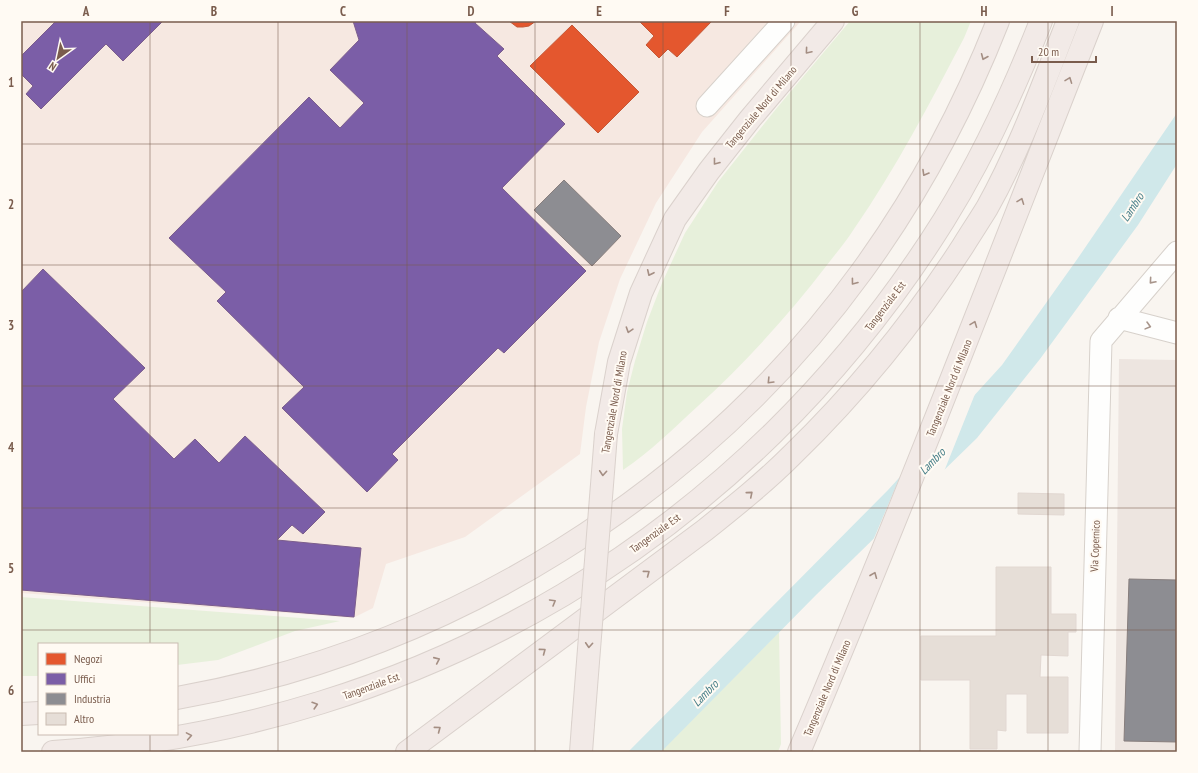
<svg xmlns="http://www.w3.org/2000/svg" width="1198" height="773" viewBox="0 0 1198 773" font-family="'PT Sans Narrow',sans-serif">
	<style>
		.commercial { fill: #f6e8e1 }
		.industrial { fill: #ede5e0 }
		.green { fill: #e7f0db }
		.water { fill: #d0e8ea }
		.pier { fill: #f9f5f0 }
		.shops { fill: #e4572e; stroke: #c45837 }
		.offices { fill: #7b5ea7; stroke: #7b5d8c }
		.industry { fill: #8d8d92; stroke: #877e7d }
		.building { fill: #e6ded7; stroke: #e2d8d2 }
		.lines { fill: none; stroke-linecap: round; stroke-linejoin: round }
		.minor-casing { stroke: #d7d1cb; stroke-width: 23 }
		.highway-casing { stroke: #dad1cc; stroke-width: 24 }
		.minor { stroke: #fefefd; stroke-width: 21 }
		.highway { stroke: #f2eae7; stroke-width: 22 }
		.highway-bridge-casing { stroke: #dad1cc; stroke-width: 24; stroke-linecap: butt }
		.highway-bridge { stroke: #f2eae7; stroke-width: 22 }
		.oneway { stroke: #a48e83 }
		.oneway2 { stroke: #a8958b }
		.grid { fill: none; stroke: #7a5c4d; stroke-width: 1; stroke-opacity: 0.55 }
		.labels { text-anchor: middle; dominant-baseline: central; stroke-width: 4; stroke-linejoin: round; paint-order: stroke }
		.street-label { font-size: 11px; fill: #7a5c4d; stroke: #fffaf3 }
		.water-label { font-size: 12px; font-style: italic; fill: #437c86; stroke: #fffaf3 }
		.neatline { fill: none; stroke: #7a5c4d; stroke-width: 1.5 }
		.grid-label { font-size: 13px; text-anchor: middle; font-weight: bold; fill: #7a5c4d }
	</style>
	<rect width="100%" height="100%" fill="#f9f5f0"/>
	<!-- commercial -->
	<path class="commercial" d="M21 21H801L702 132 656 203 620 279 599 342 586 407 580 454 465 537 386 564 373 608 353 618 21 593Z"/>
	<!-- industrial -->
	<path class="industrial" d="M1119 359 1177 360V752H1115Z"/>
	<!-- green -->
	<path class="green" d="M850 21H971L964 38C930 103 896 168 854 229 846 242 836 253 827 265 788 316 745 363 698 406 674 428 650 452 623 470L622 429 627 392 635 361 647 322 662 283 685 233 718 182 776 109Z
		M21 597 340 621 295 631 218 660 177 665V644H39V676H21Z
		M779 632 781 744 778 752H660Z"/>
	<!-- water -->
	<path class="water" d="M1177 113V164L1138 225 1040 359 977 438 816 595 661 752H628L888 490 1002 365 1078 258Z"/>
	<!-- pier -->
	<path class="pier" d="M977 389 943 474 872 543 902 472Z"/>
	<!-- shops -->
	<path class="shops" d="M509 21H536L529 26 523 27H517Z
		M639 21H712L677 57 668 49 659 58 646 45 654 36Z
		M572 25 639 92 598 133 530 66Z"/>
	<!-- offices -->
	<path class="offices" d="M56 21H163L123 61 106 44 41 109 26 94 33 86 21 74V56Z
		M353 21H476L475 23 504 49 497 56 565 124 502 188 586 271 504 353 498 348 392 454 398 460 367 492 282 408 304 387 217 301 226 292 169 238 309 97 340 128 364 103 330 70 359 40Z
		M43 269 145 368 113 399 174 459 195 439 219 463 245 436 325 512 303 534 292 525 277 540 361 548 354 617 21 590V292Z"/>
	<!-- industry -->
	<path class="industry" d="M564 180 621 236 592 266 534 210Z
		M1129 579 1177 580V742L1124 741Z"/>
	<!-- building -->
	<path class="building" d="M1018 493 1064 494V515L1018 514Z
		M996 567H1051V614H1076V632H1068V656L1041 655 1040 677H1068V733H1027V694H1006V731L997 730V749H970V680H921V636H996Z"/>
	<g class="lines">
		<!-- minor casing -->
		<g class="minor-casing">
			<path id="minor" d="M707 106 784 21
				M1119 318 1177 333
				M1090 752 1101 341 1177 252"/>
		</g>
		<!-- highway casing -->
		<g class="highway-casing">
			<path id="highway" d="M606 434 619 362 641 293 675 219 709 171 750 119 833 21
				M177 698C449 650 700 494 862 271 918 194 963 110 998 21
				M21 714 39 713
				M53 752C423 727 747 535 944 220 983 157 1014 90 1041 21
				M407 752 705 530C735 506 765 482 792 455 857 392 914 322 963 246 971 233 979 221 987 208 1020 149 1043 84 1068 21
				M581 752 583 725
				M799 752C902 510 996 265 1092 21"/>
		</g>
		<!-- minor -->
		<use href="#minor" class="minor"/>
		<!-- highway -->
		<use href="#highway" class="highway"/>
		<!-- highway-bridge casing -->
		<g class="highway-bridge-casing">
			<path id="highway-bridge" d="M583 725 606 434"/>
		</g>
		<!-- highway-bridge -->
		<use href="#highway-bridge" class="highway-bridge"/>
	</g>
	<!-- one-way arrows -->
	<defs><path id="oneway-chevron" d="M-2-3.5L2.5 0L-2 3.5" fill="none" stroke-width="1.6" stroke-linecap="round" stroke-linejoin="round"/></defs>
	<g class="oneway">
		<use href="#oneway-chevron" transform="translate(808 51) rotate(130)"/>
		<use href="#oneway-chevron" transform="translate(984 57) rotate(113)"/>
		<use href="#oneway-chevron" transform="translate(1069 80) rotate(-69)"/>
		<use href="#oneway-chevron" transform="translate(716 162) rotate(128)"/>
		<use href="#oneway-chevron" transform="translate(925 173) rotate(120)"/>
		<use href="#oneway-chevron" transform="translate(1021 201) rotate(-69)"/>
		<use href="#oneway-chevron" transform="translate(650 273) rotate(115)"/>
		<use href="#oneway-chevron" transform="translate(854 282) rotate(127)"/>
		<use href="#oneway-chevron" transform="translate(974 324) rotate(-69)"/>
		<use href="#oneway-chevron" transform="translate(629 330) rotate(108)"/>
		<use href="#oneway-chevron" transform="translate(770 381) rotate(134)"/>
		<use href="#oneway-chevron" transform="translate(603 473) rotate(94)"/>
		<use href="#oneway-chevron" transform="translate(750 494) rotate(-40)"/>
		<use href="#oneway-chevron" transform="translate(647 573) rotate(-37)"/>
		<use href="#oneway-chevron" transform="translate(874 575) rotate(-68)"/>
		<use href="#oneway-chevron" transform="translate(553 602) rotate(-30)"/>
		<use href="#oneway-chevron" transform="translate(589 645) rotate(94)"/>
		<use href="#oneway-chevron" transform="translate(543 651) rotate(-37)"/>
		<use href="#oneway-chevron" transform="translate(437 660) rotate(-24)"/>
		<use href="#oneway-chevron" transform="translate(315 705) rotate(-17)"/>
		<use href="#oneway-chevron" transform="translate(438 729) rotate(-37)"/>
		<use href="#oneway-chevron" transform="translate(189 736) rotate(-10)"/>
	</g>
	<g class="oneway2">
		<use href="#oneway-chevron" transform="translate(1152 281) rotate(131)"/>
		<use href="#oneway-chevron" transform="translate(1148 326) rotate(15)"/>
	</g>
	<!-- grid -->
	<path class="grid" d="M150 21V644M278 21V752M407 21V752M535 21V752M663 21V752M791 21V752M920 21V752M1048 21V752M21 144H1177M21 265H1177M21 386H1177M21 508H1177M21 630H1177M150 734V752"/>
	<g class="labels">
		<!-- street labels -->
		<g class="street-label">
			<text transform="translate(761 107) rotate(-50)">Tangenziale Nord di Milano</text>
			<text transform="translate(885 306) rotate(-53)">Tangenziale Est</text>
			<text transform="translate(949 388) rotate(-68)">Tangenziale Nord di Milano</text>
			<text transform="translate(614 402) rotate(-80)">Tangenziale Nord di Milano</text>
			<text transform="translate(655 533) rotate(-36)">Tangenziale Est</text>
			<text transform="translate(1095 546) rotate(-88)">Via Copernico</text>
			<text transform="translate(371 686) rotate(-20)">Tangenziale Est</text>
			<text transform="translate(827 688) rotate(-67)">Tangenziale Nord di Milano</text>
		</g>
		<!-- water labels -->
		<g class="water-label">
			<text transform="translate(1132 207) rotate(-57)">Lambro</text>
			<text transform="translate(932 461) rotate(-46)">Lambro</text>
			<text transform="translate(705 693) rotate(-46)">Lambro</text>
		</g>
	</g>
	<!-- border -->
	<rect width="1198" height="773" fill="none" stroke="#fffaf3" stroke-width="44"/>
	<!-- legend -->
	<rect x="38" y="643" width="140" height="92" fill="#fffaf3" stroke="#cabbb1"/>
	<rect x="46" y="653" width="20" height="12" fill="#e4572e" stroke="#cabbb1"/>
	<text x="74" y="663" font-size="12" fill="#7a5c4d">Negozi</text>
	<rect x="46" y="673" width="20" height="12" fill="#7b5ea7" stroke="#cabbb1"/>
	<text x="74" y="683" font-size="12" fill="#7a5c4d">Uffici</text>
	<rect x="46" y="693" width="20" height="12" fill="#8d8d92" stroke="#cabbb1"/>
	<text x="74" y="703" font-size="12" fill="#7a5c4d">Industria</text>
	<rect x="46" y="713" width="20" height="12" fill="#e6ded7" stroke="#cabbb1"/>
	<text x="74" y="723" font-size="12" fill="#7a5c4d">Altro</text>
	<!-- north arrow -->
	<g transform="translate(58 58) rotate(213)" stroke="#fffaf3" stroke-width="3" paint-order="stroke">
	<path d="M0-3L7 15L0 10L-7 15Z" fill="#7a5c4d"/>
	<text y="-6" font-size="11" font-weight="bold" text-anchor="middle" fill="#7a5c4d">N</text>
	</g>
	<!-- scale -->
	<path d="M1032 56v6h64v-6" fill="none" stroke="#7a5c4d" stroke-width="2"/>
	<text x="1038" y="56" font-size="12" fill="#7a5c4d" stroke="#fffaf3" stroke-width="3" paint-order="stroke">20 m</text>
	<rect x="22" y="22" width="1154" height="729" class="neatline"/>
	<g class="grid-label">
		<text x="86" y="16">A</text>
		<text x="214" y="16">B</text>
		<text x="343" y="16">C</text>
		<text x="471" y="16">D</text>
		<text x="599" y="16">E</text>
		<text x="727" y="16">F</text>
		<text x="855" y="16">G</text>
		<text x="984" y="16">H</text>
		<text x="1112" y="16">I</text>
		<text x="11" y="87">1</text>
		<text x="11" y="209">2</text>
		<text x="11" y="330">3</text>
		<text x="11" y="452">4</text>
		<text x="11" y="573">5</text>
		<text x="11" y="695">6</text>
	</g>
</svg>
